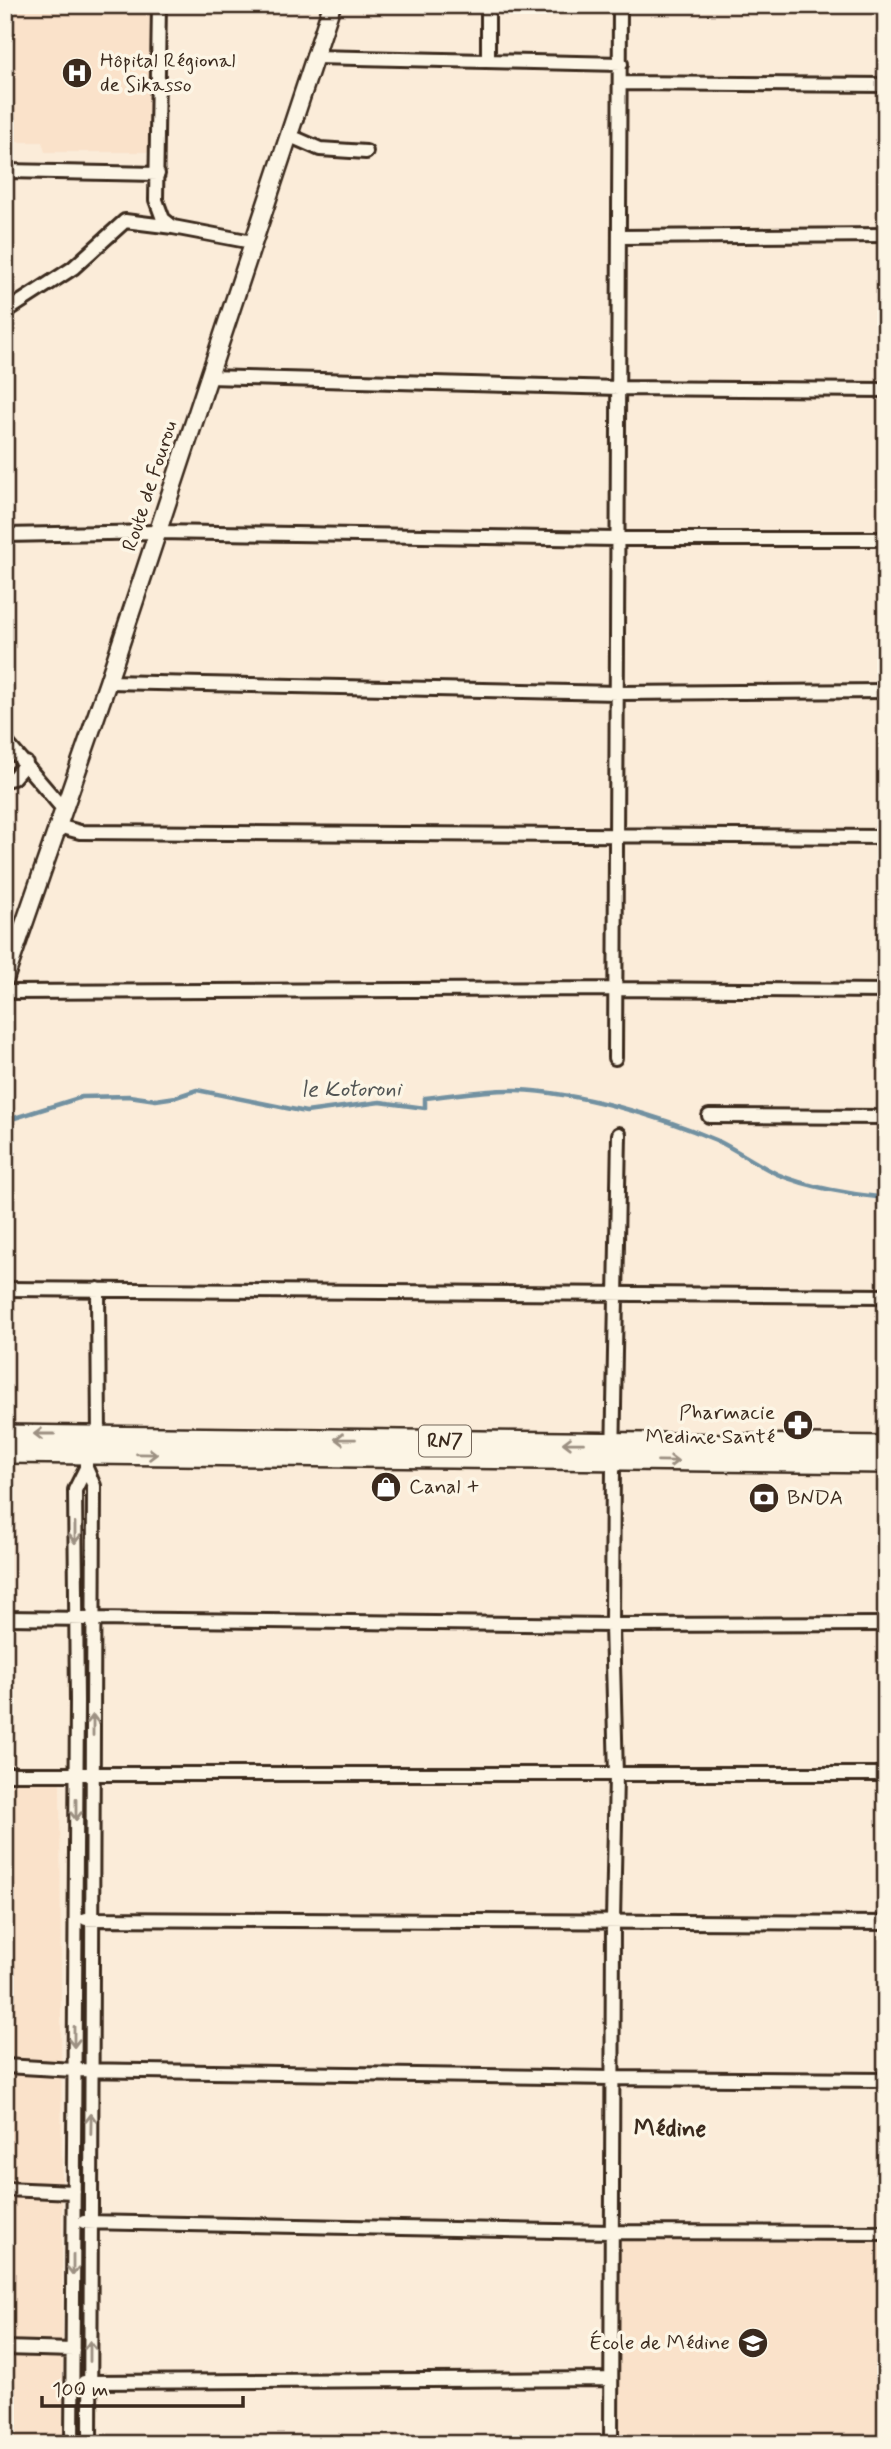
<svg xmlns="http://www.w3.org/2000/svg" width="891" height="2449" viewBox="0 0 891 2449" font-family="Mynerve,sans-serif">
	<style>
		.built { fill: #fae2ca }
		.lines { fill: none; stroke-linecap: round; stroke-linejoin: round }
		.stream { stroke: #7291a1; stroke-width: 4.5 }
		.minor-casing { stroke: #3b2a1e; stroke-width: 18 }
		.major-casing { stroke: #3b2a1e; stroke-width: 21 }
		.highway-casing { stroke: #3b2a1e; stroke-width: 24 }
		.minor { stroke: #fcf5e5; stroke-width: 12 }
		.major { stroke: #fcf5e5; stroke-width: 16 }
		.highway { stroke: #fcf5e5; stroke-width: 19 }
		.oneway { stroke: #9c9082 }
		.labels { text-anchor: middle; dominant-baseline: central; stroke-width: 7; stroke-linejoin: round; paint-order: stroke }
		.shield { fill: #fcf5e5; stroke: #75675a; stroke-width: 2 }
		.shield-label { font-size: 19px; font-weight: bold; fill: #3b2a1e }
		.poi-label { font-size: 21px; fill: #3b2a1e; stroke: #fcf5e5; text-anchor: start }
		.street-label { font-size: 21px; fill: #3b2a1e; stroke: #fcf5e5 }
		.water-label { font-size: 23px; font-style: italic; fill: #525554; stroke: #fcf5e5 }
		.quarter-label { font-size: 24px; font-weight: bold; fill: #3b2a1e; stroke: #fcf5e5 }
	</style>
	<rect width="100%" height="100%" fill="#fbecd9"/>
	<filter id="ink" filterUnits="userSpaceOnUse"><feTurbulence type="fractalNoise" baseFrequency=".0143" numOctaves="2"/><feDisplacementMap in="SourceGraphic" scale="14" xChannelSelector="R" yChannelSelector="G"/><feConvolveMatrix kernelMatrix="1 2 1 2 8 2 1 2 1" color-interpolation-filters="sRGB"/></filter>
	<g filter="url(#ink)">
		<!-- built -->
		<path class="built" d="M5 5H150L149 152H45L42 142H5Z
			M60 1766 63 2444H5V1767Z
			M620 2241 886 2242V2444H619Z"/>
		<g class="lines">
			<!-- stream -->
			<path class="stream" d="M5 1121 82 1097 129 1096 156 1100 176 1097 197 1090 306 1112 380 1102 425 1108V1098C455 1095 485 1089 516 1090 577 1092 660 1116 716 1140 737 1150 756 1164 777 1174 807 1187 853 1195 886 1198"/>
			<!-- minor casing -->
			<g class="minor-casing">
				<path id="minor" d="M159 5 156 200 163 219 173 227 252 242
					M488 5V61
					M315 57 621 64
					M621 83 886 85
					M288 135 320 149 366 152
					M5 171 158 174
					M620 237 886 235
					M5 312 73 268 125 221 173 227
					M208 377 619 388 886 390
					M5 535 157 532 617 539H886
					M108 682 618 693 886 691
					M5 741 64 810
					M5 780 13 778 26 763
					M58 826 80 832 886 837
					M5 992 615 989 886 991
					M615 1058 620 5
					M709 1116 886 1117
					M5 1289 886 1296
					M98 1289 99 1443
					M86 1448V1468L94 1486 90 2444
					M5 1618 612 1625 886 1624
					M5 1774H886
					M86 1919 886 1923
					M5 2066 74 2070 612 2078 886 2080
					M5 2189 74 2192
					M84 2222 612 2232 886 2233
					M5 2348 73 2350
					M84 2382 611 2379
					M72 2444 77 1701 75 1490 86 1468
					M611 2444 613 1921 616 1775 612 1625 613 1461 619 1134"/>
			</g>
			<!-- major casing -->
			<g class="major-casing">
				<path id="major" d="M5 979 108 682 332 5"/>
			</g>
			<!-- highway casing -->
			<g class="highway-casing">
				<path id="highway" d="M5 1435 886 1446
					M5 1453 886 1463"/>
			</g>
			<!-- minor -->
			<use href="#minor" class="minor"/>
			<!-- major -->
			<use href="#major" class="major"/>
			<!-- highway -->
			<use href="#highway" class="highway"/>
		</g>
		<!-- one-way arrows -->
		<defs><path id="oneway-shaft" d="M-6 0H5M1.5-3L5.5 0L1.5 3" fill="none" stroke-width="1.6" stroke-linecap="round" stroke-linejoin="round" transform="scale(1.75)"/></defs>
		<g class="oneway">
			<use href="#oneway-shaft" transform="translate(44 1434) rotate(180)"/>
			<use href="#oneway-shaft" transform="translate(345 1439) rotate(-179)"/>
			<use href="#oneway-shaft" transform="translate(573 1443) rotate(-179)"/>
			<use href="#oneway-shaft" transform="translate(147 1454) rotate(1)"/>
			<use href="#oneway-shaft" transform="translate(668 1461) rotate(1)"/>
			<use href="#oneway-shaft" transform="translate(75 1533) rotate(90)"/>
			<use href="#oneway-shaft" transform="translate(93 1725) rotate(-90)"/>
			<use href="#oneway-shaft" transform="translate(76 1810) rotate(90)"/>
			<use href="#oneway-shaft" transform="translate(74 2037) rotate(90)"/>
			<use href="#oneway-shaft" transform="translate(91 2124) rotate(-89)"/>
			<use href="#oneway-shaft" transform="translate(73 2265) rotate(90)"/>
			<use href="#oneway-shaft" transform="translate(90 2351) rotate(-90)"/>
		</g>
	</g>
	<!-- icons -->
	<defs>
		<g id="hospital-disc" transform="scale(1.575)"><circle r="9.5" fill="#3b2a1e" stroke="#fcf5e5"/><path d="M-5-5h3v3.5h4V-5h3V5h-3V1.5h-4V5h-3Z" fill="#fff"/></g>
		<g id="pharmacy-disc" transform="scale(1.575)"><circle r="9.5" fill="#3b2a1e" stroke="#fcf5e5"/><path d="M-2-6h4v4h4v4h-4v4h-4v-4h-4v-4h4Z" fill="#fff"/></g>
		<g id="shop-disc" transform="scale(1.575)"><circle r="9.5" fill="#3b2a1e" stroke="#fcf5e5"/><path d="M-5-2.5h2.3a2.7 3.5 0 0 1 5.4 0H5L5.5 6h-11ZM-1.5-2.5h3a1.5 2.3 0 0 0-3 0Z" fill="#fff"/></g>
		<g id="bank-disc" transform="scale(1.575)"><circle r="9.5" fill="#3b2a1e" stroke="#fcf5e5"/><path d="M-6-4H6V4H-6ZM0-2.3a2.3 2.3 0 1 0 0 4.6a2.3 2.3 0 1 0 0-4.6Z" fill="#fff"/></g>
		<g id="school-disc" transform="scale(1.575)"><circle r="9.5" fill="#3b2a1e" stroke="#fcf5e5"/><path d="M0-5L7-2L0 1L-7-2ZM-4 1L0 2.5L4 1V4Q0 6-4 4Z" fill="#fff"/></g>
	</defs>
	<g fill-rule="evenodd">
		<use href="#hospital-disc" x="77" y="73"/>
		<use href="#pharmacy-disc" x="798" y="1425"/>
		<use href="#shop-disc" x="386" y="1487"/>
		<use href="#bank-disc" x="764" y="1498"/>
		<use href="#school-disc" x="753" y="2343"/>
	</g>
	<g class="labels">
		<!-- shield labels -->
		<rect class="shield" x="419" y="1425.5" width="52" height="31" rx="5"/>
		<g class="shield-label">
			<text x="445" y="1441">RN7</text>
		</g>
		<!-- poi labels -->
		<g class="poi-label">
			<text x="100" y="61">Hôpital Régional<tspan x="100" dy="24">de Sikasso</tspan></text>
			<text x="775" y="1413" text-anchor="end">Pharmacie<tspan x="775" dy="24">Medine Santé</tspan></text>
			<text x="409" y="1487">Canal +</text>
			<text x="787" y="1498">BNDA</text>
			<text x="730" y="2343" text-anchor="end">École de Médine</text>
		</g>
		<!-- street labels -->
		<g class="street-label">
			<text transform="translate(150 486) rotate(-72)">Route de Fourou</text>
		</g>
		<!-- water labels -->
		<g class="water-label">
			<text transform="translate(351 1090) rotate(-1)">le Kotoroni</text>
		</g>
		<!-- quarter labels -->
		<g class="quarter-label">
			<text x="670" y="2129">Médine</text>
		</g>
	</g>
	<!-- margin -->
	<rect width="891" height="2449" fill="none" stroke="#fcf5e5" stroke-width="28"/>
	<rect x="14" y="14" width="863" height="2421" fill="none" stroke="#3b2a1e" stroke-width="2.5" filter="url(#ink)"/>
	<!-- scale -->
	<path d="M42 2396v10h201v-10" fill="none" stroke="#3b2a1e" stroke-width="3.5"/>
	<text x="52" y="2396" font-size="21" fill="#3b2a1e" stroke="#fcf5e5" stroke-width="5" paint-order="stroke">100 m</text>
</svg>
